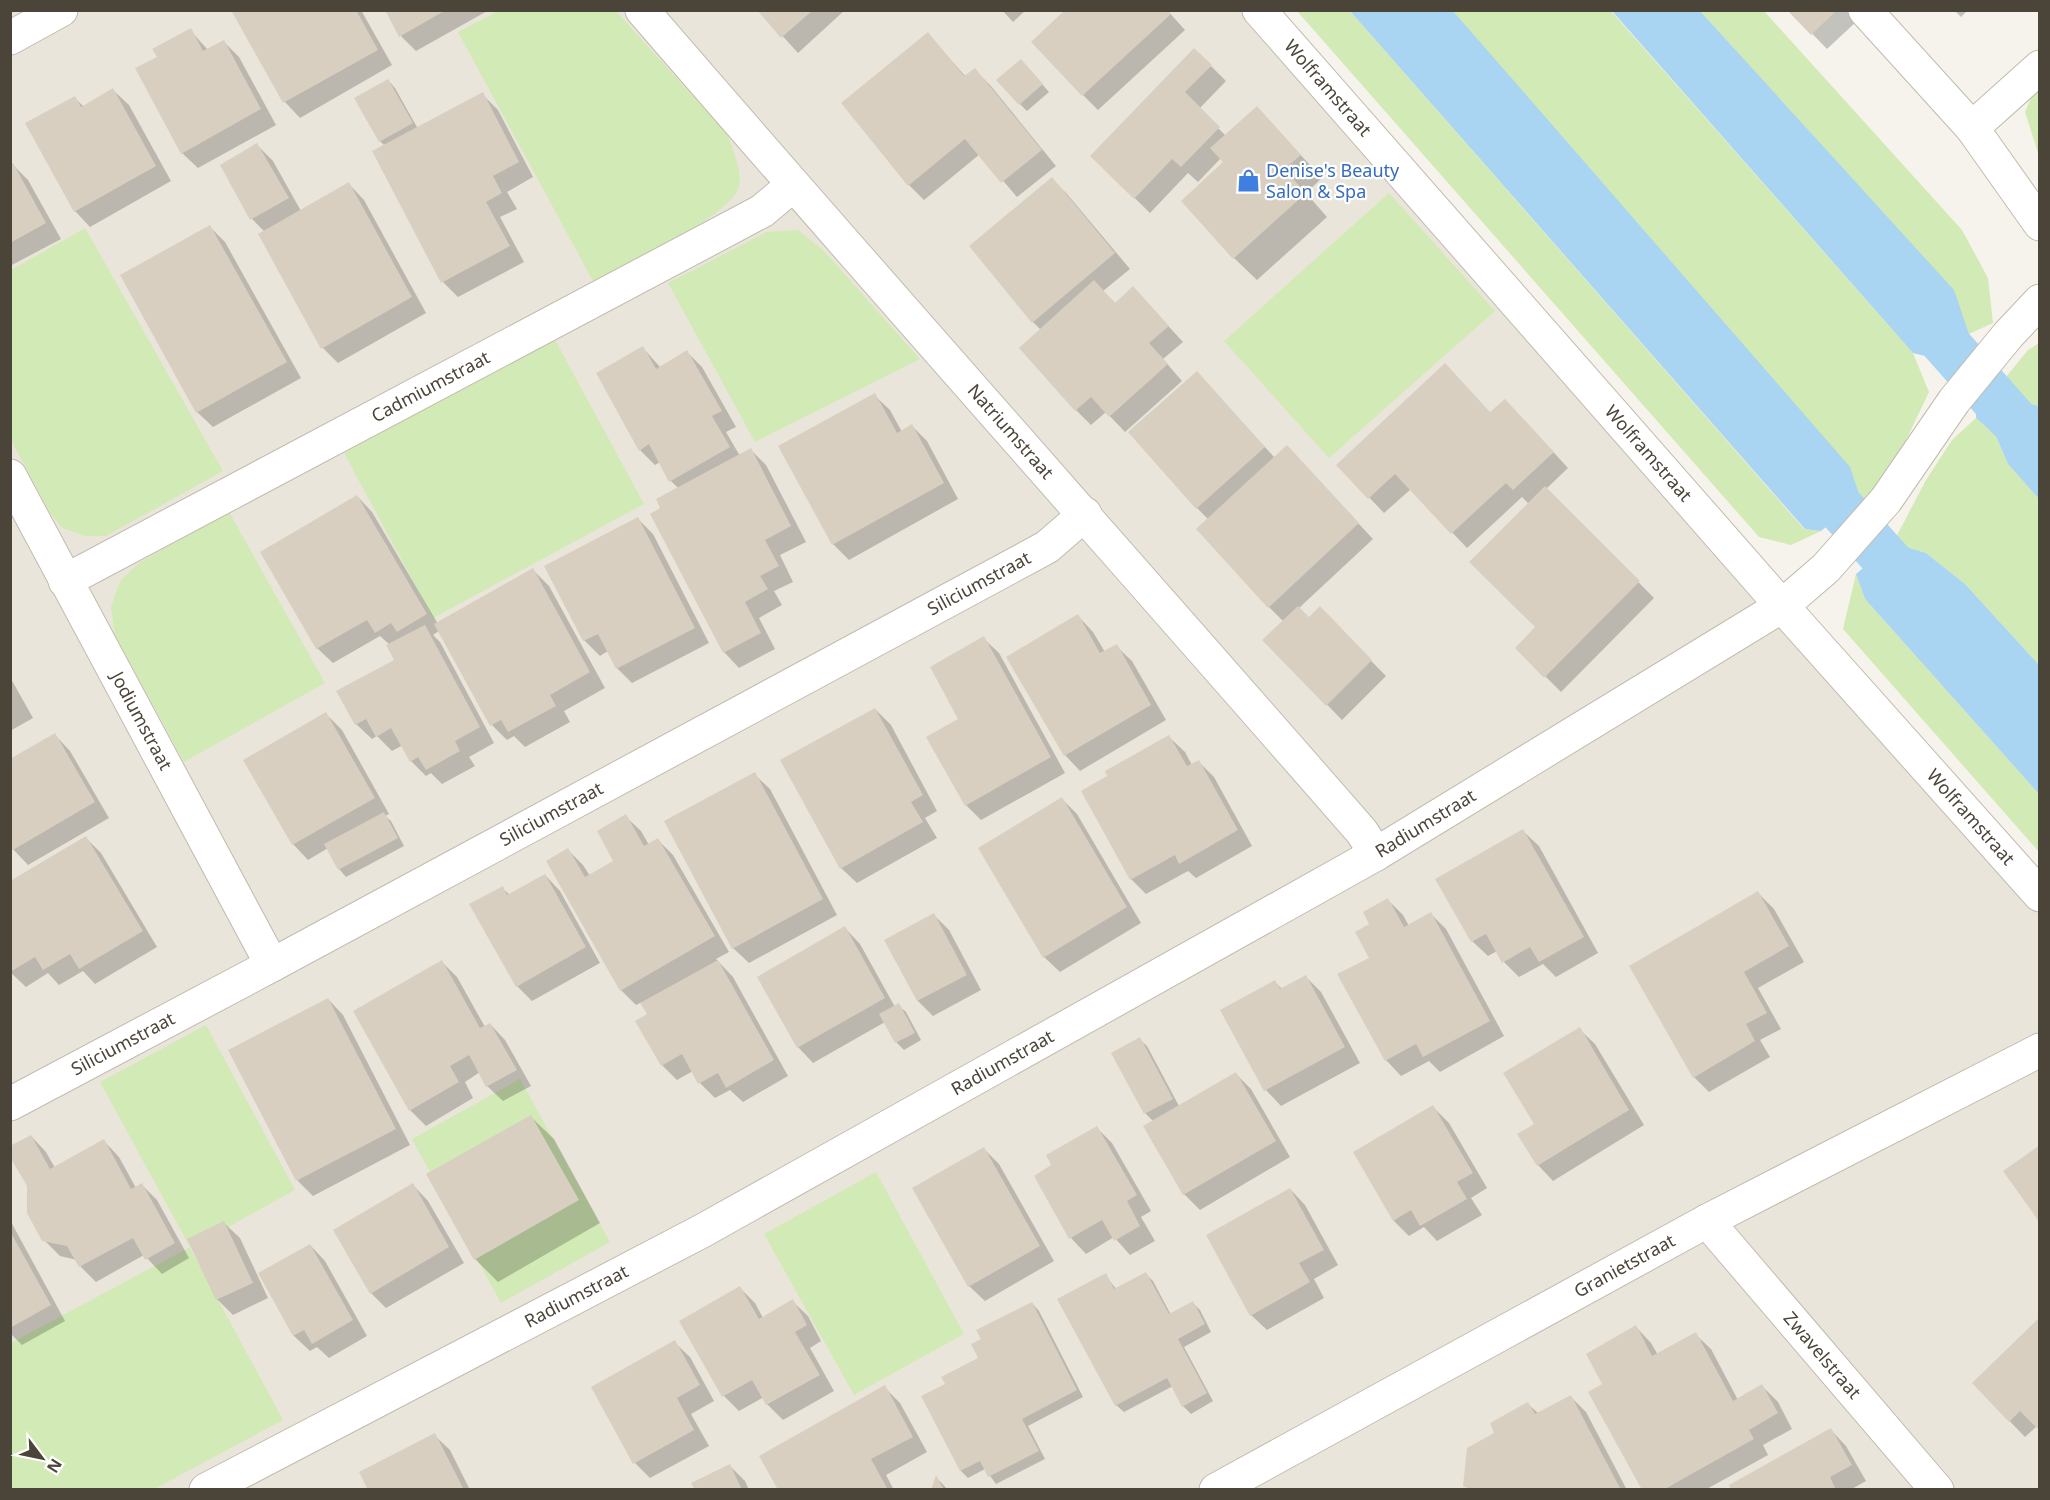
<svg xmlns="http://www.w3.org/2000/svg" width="2050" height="1500" font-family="'Noto Sans',sans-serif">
	<rect width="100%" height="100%" fill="#f6f3ec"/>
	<!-- residential -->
	<path fill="#eae5da" d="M10 11H1259L2039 895V1489H11Z"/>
	<!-- green -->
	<path fill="#d2eab5" d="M500 10 616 11 727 134C732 147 743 173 739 187 730 217 624 265 593 281L458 32Z
		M1297 11H1350L1804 529 1821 531 1791 545 1759 537Z
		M1453 11H1611L1913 353 1929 392 1898 457 1868 497 1848 509 1859 494Z
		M1700 11H1764L1962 230 1988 278 1993 323 1969 334 1953 290Z
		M2039 79V156L2025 112Z
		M1389 193 1495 311 1329 458 1224 341Z
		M85 228 223 471 106 536H86L62 528 50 513 11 440V270Z
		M798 230 823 250 920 359 755 442 668 283 767 232Z
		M554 338 644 504 433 618 344 453Z
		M2039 343V406L2027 403 2005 378 2028 350Z
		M1976 418 1996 436 2008 464 2039 499V665L1965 584 1926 553 1893 543 1926 480 1952 440Z
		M229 512 325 683 184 762 115 635 111 607 120 581 139 563Z
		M1856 574 1865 599 2039 794V852L1843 629Z
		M206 1025 295 1190 190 1248 283 1420 154 1489 11 1490V1343L190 1247 100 1082Z
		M520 1079 610 1242 501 1303 412 1139Z
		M876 1172 964 1334 854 1395 764 1234Z"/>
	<!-- water -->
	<path fill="#a9d4f2" d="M1350 11H1453L1850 467 1859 494 1848 509 1821 531 1805 529Z
		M1612 11H1700L1954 290 1969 334 1941 360 1913 353Z
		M2005 378 2027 403 2039 406V499L2008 464 1996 436 1976 418 1977 405Z
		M1893 543 1926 553 1965 584 2039 665V794L1865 599 1856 574Z"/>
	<!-- shadow -->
	<path fill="#0003" d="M233 10H361L392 65 300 118 285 102Z
		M386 10H489L416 51 401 36Z
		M759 10H845L798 53Z
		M1002 10H1026L1013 22Z
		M1167 10 1185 30 1098 110 1083 95Z
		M1789 10H1846L1856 22 1827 49Z
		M1954 10H1968L1961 17Z
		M190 30 208 50 224 42 239 57 276 125 198 168 182 153 159 57Z
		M928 34 966 77 975 70 990 85 1056 166 1017 197 980 154 924 200 909 185Z
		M1211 66 1226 81 1199 109 1226 136 1257 108 1322 178 1306 193 1327 217 1257 280 1234 258 1225 162 1221 158 1198 182 1188 173 1150 213 1092 156Z
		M1028 68 1049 92 1027 111 1020 104Z
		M388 80 395 88 418 129 482 94 498 110 533 177 507 192 517 209 500 217 524 262 458 297 443 282 385 146 380 141Z
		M113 90 129 105 171 181 90 227 75 211V98L84 107Z
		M257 145 273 161 301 211 349 184 364 200 426 313 338 363 323 348 265 232 252 219Z
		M13 165 28 180 61 239 10 266V166Z
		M1052 179 1067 194 1130 269 1103 291 1116 304H1148L1183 342 1163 359 1182 381 1125 432 1106 412 1091 425 1076 410 1041 330 1033 322Z
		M210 227 225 242 301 378 213 427 197 412Z
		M643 348 660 367 687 352 702 367 736 427 726 432 740 456 751 450 766 465 806 542 780 555 793 582 774 591 782 605 759 618 775 649 739 668 724 652 662 509 679 489 671 481 660 462 655 465 640 450Z
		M1197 373 1275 458 1287 447 1373 539 1299 608 1310 619 1320 609 1386 676 1342 720 1264 640 1284 622 1269 607 1209 520 1197 508Z
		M874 395 890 410 902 432 912 426 927 441 958 499 849 560 833 544Z
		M1491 414 1520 416 1568 468 1546 489 1654 598 1561 692 1517 648 1537 627 1529 504 1522 497 1467 548 1411 489 1384 513 1338 465Z
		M357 496 372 512 438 624 533 570 549 586 605 688 564 711 570 722 525 747 514 736 507 740 492 725 439 631 433 635 440 642 494 743 469 757 475 766 442 784 431 773 426 776 411 761 403 745 392 751 377 736 372 739 356 724 396 661 390 645 380 636 333 663 317 648Z
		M638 519 653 534 709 643 632 683 617 668 608 651 600 656 584 640Z
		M1078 616 1093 632 1105 652 1116 646 1132 661 1166 720 1080 771 1065 755Z
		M983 638 999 653 1065 773 981 820 966 805 960 719Z
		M10 677 33 718 10 731Z
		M875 709 891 725 937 811 925 818 937 838 857 883 841 868Z
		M326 714 342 730 389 814 385 816 391 821 404 846 346 877 339 869 328 848 308 860 293 844Z
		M55 735 70 751 109 818 28 865 10 846V761Z
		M1169 737 1185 752 1192 765 1199 762 1214 777 1252 846 1196 878 1188 871 1146 894 1131 879Z
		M754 774 770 789 837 915 749 963 733 948Z
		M1062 799 1077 814 1141 923 1060 972 1044 957Z
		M625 816 641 831 649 845 658 840 673 855 729 952 716 959 733 977 788 1076 743 1102 730 1090 715 1098 700 1083 693 1071 677 1080 662 1065 649 1015 642 1002 636 1005 621 990 568 850 583 865 590 876 615 861Z
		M1523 831 1539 846 1598 953 1556 977 1543 964 1519 977 1504 962 1497 951 1488 956 1472 941Z
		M86 838 101 853 157 947 95 984 83 971 59 985 48 973 26 987 10 972V883Z
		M545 875 560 891 600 963 532 1001 517 986 502 888 510 895Z
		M1758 893 1774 909 1804 962 1758 988 1781 1029 1760 1040 1770 1057 1709 1092 1694 1077Z
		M1388 900 1403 915 1409 926 1431 914 1446 929 1504 1036 1440 1072 1429 1061 1401 1076 1386 1060 1371 958V925Z
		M934 915 949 930 981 990 933 1016 918 1001 886 941Z
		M845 928 860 944 895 1007 898 1005 906 1012 921 1040 904 1050 896 1042 885 1022 813 1063 798 1047Z
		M442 962 457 977 485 1027 490 1024 505 1040 531 1086 503 1101 487 1086 480 1072 465 1082 473 1098 426 1126 410 1110 355 1011Z
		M1306 977 1321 992 1360 1063 1281 1106 1266 1090 1222 1011 1275 982 1283 990Z
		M328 999 343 1015 410 1145 313 1196 298 1181 230 1051Z
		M1579 1029 1595 1044 1644 1125 1553 1181 1538 1165 1536 1124Z
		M1139 1039 1147 1046 1179 1106 1236 1074 1251 1089 1290 1157 1200 1210 1184 1194 1153 1121 1145 1113Z
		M1433 1107 1449 1123 1487 1188 1471 1198 1482 1215 1437 1241 1424 1227 1409 1236 1394 1221Z
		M531 1117 554 1139 600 1223 498 1282 475 1259Z
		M1097 1128 1112 1143 1151 1211 1141 1217 1155 1241 1130 1255 1114 1237 1086 1254 1071 1238 1036 1177 1053 1166Z
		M31 1136 46 1152 55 1168 104 1141 119 1157 136 1188 142 1185 157 1200 189 1258 162 1274 144 1255 96 1282 81 1267 77 1260 60 1256 44 1240Z
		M984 1149 999 1164 1054 1261 985 1301 969 1286Z
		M413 1185 428 1201 464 1263 386 1308 371 1293Z
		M1290 1189 1305 1205 1338 1265 1314 1279 1324 1298 1267 1330 1251 1315Z
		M10 1220 65 1321 22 1345 10 1333Z
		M224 1223 240 1238 268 1298 233 1315 217 1299Z
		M310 1245 325 1261 367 1336 329 1358 317 1347 310 1351 294 1336 260 1274Z
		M1146 1274 1153 1281 1171 1315 1193 1303 1200 1310 1211 1332 1184 1347 1213 1401 1191 1414 1183 1406 1173 1386 1124 1412 1116 1405 1105 1275 1117 1290Z
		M740 1288 755 1303 763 1318 792 1301 808 1316 821 1341 810 1348 834 1391 783 1420 767 1404 764 1397 739 1411 724 1396Z
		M1032 1303 1039 1311 1083 1397 1028 1426 1045 1459 996 1484 985 1469 968 1478 961 1471 923 1396 947 1385 980 1358Z
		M2040 1320 2037 1426 2025 1437 1974 1384Z
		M1636 1327 1651 1343 1658 1355 1695 1334 1711 1349 1738 1400 1762 1386 1778 1402 1792 1429 1763 1445 1768 1455 1705 1490H1644L1604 1385Z
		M674 1342 690 1357 714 1401 691 1414 709 1446 650 1478 635 1463Z
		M884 1387 900 1403 927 1452 886 1475 894 1490H779Z
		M1571 1397 1586 1412 1627 1490H1469L1465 1485 1496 1434 1528 1404 1539 1414Z
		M1831 1430 1846 1446 1866 1481 1850 1490H1733Z
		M434 1435 450 1450 470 1490H370Z
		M730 1466 745 1481 749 1490H696Z
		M936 1477 948 1490H932Z"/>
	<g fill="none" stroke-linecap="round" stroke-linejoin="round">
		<!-- canal -->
		<path stroke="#a9d4f2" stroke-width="48" d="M1908 301 2040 450
			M1799 462 1925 602"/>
	</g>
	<!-- building -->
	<path fill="#d8cfc1" d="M231 10H356L378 50 283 103Z
		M385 10H446L399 37Z
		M757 10H813L781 38Z
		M1065 10H1168L1171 14 1082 96 1031 42Z
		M1787 10H1837L1811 35Z
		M191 28 203 51 224 40 261 109 181 154 135 68 157 57 152 49Z
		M928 32 964 76 975 68 1042 150 1001 183 965 139 908 186 841 103Z
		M1194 48 1212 65 1185 92 1220 127 1181 167 1172 159 1134 199 1090 156Z
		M1021 59 1043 84 1019 105 996 80Z
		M388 79 413 123 379 142 354 98Z
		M113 88 156 166 74 212 25 123 75 96 81 107Z
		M483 92 519 162 493 176 502 193 486 202 510 246 441 283 372 151Z
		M1257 106 1301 155 1284 169 1306 193 1233 259 1181 201 1223 162 1210 148Z
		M257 143 289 198 250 220 220 165Z
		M13 163 46 223 10 243V164Z
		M1052 177 1115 253 1032 323 969 246Z
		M349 182 412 297 321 349 258 234Z
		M210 225 287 362 196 413 120 275Z
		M1094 280 1115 303 1133 286 1169 326 1149 343 1168 364 1109 417 1091 397 1075 411 1019 348Z
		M643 346 656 369 687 350 722 411 712 416 730 447 669 482 649 444 639 451 596 373Z
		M1445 363 1490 412 1505 399 1554 452 1513 490 1506 483 1451 534 1395 474 1368 499 1336 465Z
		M1197 371 1265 447 1196 509 1128 432Z
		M875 393 897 433 912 424 944 483 832 545 778 446Z
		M1287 445 1359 523 1268 608 1196 529Z
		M751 448 791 526 765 540 779 566 760 576 768 589 745 602 761 633 723 653 650 514 660 508 656 499Z
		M1545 486 1640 581 1544 678 1515 648 1535 627 1469 562Z
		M357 495 427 614 397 632 391 623 375 633 367 620 316 649 260 552Z
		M638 517 695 628 616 669 598 634 583 641 544 566Z
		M533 568 590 672 550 695 556 706 508 732 501 720 490 726 434 624Z
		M1298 606 1309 617 1320 606 1372 660 1326 706 1262 640Z
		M1078 614 1100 653 1117 644 1151 705 1064 756 1006 657Z
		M425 625 480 727 455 741 460 751 426 770 418 757 410 762 391 728 376 737 366 719 355 725 336 691 394 660 386 645Z
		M984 636 1051 757 965 806 926 737 958 719 930 667Z
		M875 708 923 795 911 802 923 822 840 869 780 760Z
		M326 712 375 798 292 845 243 760Z
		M55 733 95 802 11 851 10 759Z
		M1169 735 1187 766 1199 760 1238 830 1179 864 1175 855 1130 880 1081 791 1107 776 1105 771Z
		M755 772 823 899 732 949 664 821Z
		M1062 797 1127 907 1043 958 978 848Z
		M384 812 398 838 338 870 324 844Z
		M626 814 644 846 658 838 715 936 620 991 546 861 568 848 585 877 613 861 597 831Z
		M1523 829 1584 937 1539 962 1530 947 1502 963 1486 934 1471 942 1435 879Z
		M86 836 143 931 79 969 70 954 43 970 35 957 10 972V881Z
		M545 874 586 947 516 987 469 904 503 886 507 895Z
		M1758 891 1789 946 1744 972 1767 1013 1746 1024 1755 1041 1693 1078 1629 966Z
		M1388 898 1404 927 1431 912 1490 1021 1423 1057 1416 1044 1385 1061 1337 974 1369 958 1355 932 1369 924 1363 912Z
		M934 913 967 975 917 1001 884 940Z
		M845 926 885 998 797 1048 757 977Z
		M442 960 480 1028 490 1023 517 1070 486 1087 469 1055 450 1066 459 1082 409 1111 353 1011Z
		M718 960 774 1060 726 1088 718 1073 698 1084 682 1054 661 1066 635 1021 647 1014 640 1003Z
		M1306 975 1345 1047 1264 1091 1220 1010 1275 980 1280 989Z
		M328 998 396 1129 296 1181 228 1050Z
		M899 1003 915 1033 895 1043 879 1014Z
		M1580 1027 1629 1110 1537 1166 1517 1134 1534 1124 1503 1073Z
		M1140 1037 1173 1099 1144 1114 1111 1053Z
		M1236 1072 1276 1141 1183 1195 1143 1126Z
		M1433 1105 1473 1173 1457 1182 1467 1199 1420 1226 1411 1210 1393 1221 1353 1152Z
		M531 1115 579 1200 474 1260 426 1174Z
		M1097 1126 1137 1195 1127 1201 1140 1226 1114 1241 1102 1220 1069 1239 1034 1176 1051 1165 1046 1155Z
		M31 1135 50 1169 104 1139 131 1189 142 1183 175 1243 145 1260 133 1238 79 1267 67 1246 42 1241 27 1213V1186L10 1157V1146Z
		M2040 1145V1223L2003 1171Z
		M984 1147 1040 1246 968 1287 912 1188Z
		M413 1183 449 1247 370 1294 333 1230Z
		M1290 1188 1324 1250 1299 1263 1310 1282 1250 1316 1206 1235Z
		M224 1221 253 1283 216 1300 187 1239Z
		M10 1231 51 1305 10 1328Z
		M310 1244 353 1320 312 1344 304 1330 293 1336 258 1273Z
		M1146 1272 1169 1314 1193 1301 1205 1324 1178 1339 1207 1393 1182 1407 1167 1378 1115 1406 1057 1299 1106 1273 1114 1289Z
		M740 1286 759 1319 793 1299 807 1325 795 1332 820 1375 766 1405 752 1380 722 1397 679 1321Z
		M1032 1302 1077 1390 1022 1419 1039 1451 988 1477 980 1461 960 1471 921 1396 945 1384 941 1377 978 1358 971 1344 981 1339 976 1330Z
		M2040 1317V1431L2020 1411 2009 1422 1972 1383Z
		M1636 1325 1652 1356 1696 1332 1733 1401 1762 1384 1778 1413 1749 1430 1754 1439 1663 1490H1642L1588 1392 1602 1384 1586 1354Z
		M675 1340 700 1385 677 1398 694 1430 633 1464 591 1387Z
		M885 1385 913 1437 871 1459 888 1490H778L759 1456Z
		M1571 1395 1621 1490H1471L1463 1486 1467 1448 1494 1433 1490 1423 1528 1402 1535 1414Z
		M1831 1428 1852 1465 1830 1477 1836 1490H1731L1729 1485Z
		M435 1433 464 1490H368L359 1472Z
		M730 1464 742 1490H695L691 1483Z
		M936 1475 944 1490H931Z"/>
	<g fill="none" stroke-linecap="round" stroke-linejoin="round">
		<defs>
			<g id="street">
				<path id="s1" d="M642 10C880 286 1123 558 1362 832L1376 854"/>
				<path id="s2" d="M1259 10 1782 606 2040 895"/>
				<path d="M1865 10 1972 128"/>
				<path d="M10 38 61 10"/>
				<path d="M2040 67 1972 128 2040 224"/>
				<path id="s3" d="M10 476 272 965"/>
				<path id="s4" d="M65 581 762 211 793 185"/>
				<path id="s5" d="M10 1104 272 965 1047 547 1085 514"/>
				<path id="s6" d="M1707 1221 1937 1490"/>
				<path id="s7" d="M206 1490 702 1231 1376 854 1782 606 1826 568 1886 500 1954 401 2008 335 2040 301"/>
				<path id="s8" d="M1216 1490 1707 1221 2040 1050"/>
			</g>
		</defs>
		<!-- street casing -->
		<use href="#street" stroke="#c2bbae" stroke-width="35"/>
		<!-- street -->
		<use href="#street" stroke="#fff" stroke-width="33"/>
	</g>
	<!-- icons -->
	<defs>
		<symbol id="shop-bare" viewBox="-9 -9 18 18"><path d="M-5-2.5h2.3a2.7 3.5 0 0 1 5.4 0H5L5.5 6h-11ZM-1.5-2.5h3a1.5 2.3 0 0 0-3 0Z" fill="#3f7fe0" stroke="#fff" stroke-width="2.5" paint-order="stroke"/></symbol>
	</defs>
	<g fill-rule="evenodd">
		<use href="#shop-bare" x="1232" y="164" width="33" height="33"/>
	</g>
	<g text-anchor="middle" stroke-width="4.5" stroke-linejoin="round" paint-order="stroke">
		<!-- street labels -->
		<g font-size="18" fill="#4b4439" stroke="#fff">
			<text dy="6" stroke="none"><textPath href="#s2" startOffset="104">Wolframstraat</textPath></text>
			<text dy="6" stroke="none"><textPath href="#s4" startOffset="414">Cadmiumstraat</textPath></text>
			<text dy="6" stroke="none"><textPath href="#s1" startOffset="560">Natriumstraat</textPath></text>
			<text dy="6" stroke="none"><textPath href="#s2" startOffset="590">Wolframstraat</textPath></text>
			<text dy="6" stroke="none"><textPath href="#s5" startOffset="1100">Siliciumstraat</textPath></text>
			<text dy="6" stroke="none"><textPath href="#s3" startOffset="278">Jodiumstraat</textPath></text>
			<text dy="6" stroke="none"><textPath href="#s5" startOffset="614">Siliciumstraat</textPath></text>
			<text dy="6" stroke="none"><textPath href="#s2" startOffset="1076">Wolframstraat</textPath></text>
			<text dy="6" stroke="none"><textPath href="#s7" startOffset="1390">Radiumstraat</textPath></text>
			<text dy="6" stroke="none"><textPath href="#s5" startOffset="128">Siliciumstraat</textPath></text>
			<text dy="6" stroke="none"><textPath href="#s7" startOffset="904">Radiumstraat</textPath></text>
			<text dy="6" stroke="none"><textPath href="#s8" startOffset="466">Granietstraat</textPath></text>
			<text dy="6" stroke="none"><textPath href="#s7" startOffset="418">Radiumstraat</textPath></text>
			<text dy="6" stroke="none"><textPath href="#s6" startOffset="177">Zwavelstraat</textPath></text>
		</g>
		<!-- shop labels -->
		<g font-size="18" fill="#366cbe" stroke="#fff" text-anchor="start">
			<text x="1266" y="177">Denise's Beauty<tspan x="1266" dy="21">Salon &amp; Spa</tspan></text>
		</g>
	</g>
	<!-- border -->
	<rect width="2050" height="1500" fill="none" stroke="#4b4439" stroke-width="24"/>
	<!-- north arrow -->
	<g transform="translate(42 1458) rotate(122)" stroke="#ffffff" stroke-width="4.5" paint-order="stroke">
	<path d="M0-4.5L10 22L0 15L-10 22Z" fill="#4b4439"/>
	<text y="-9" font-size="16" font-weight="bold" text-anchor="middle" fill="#4b4439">N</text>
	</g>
</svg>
